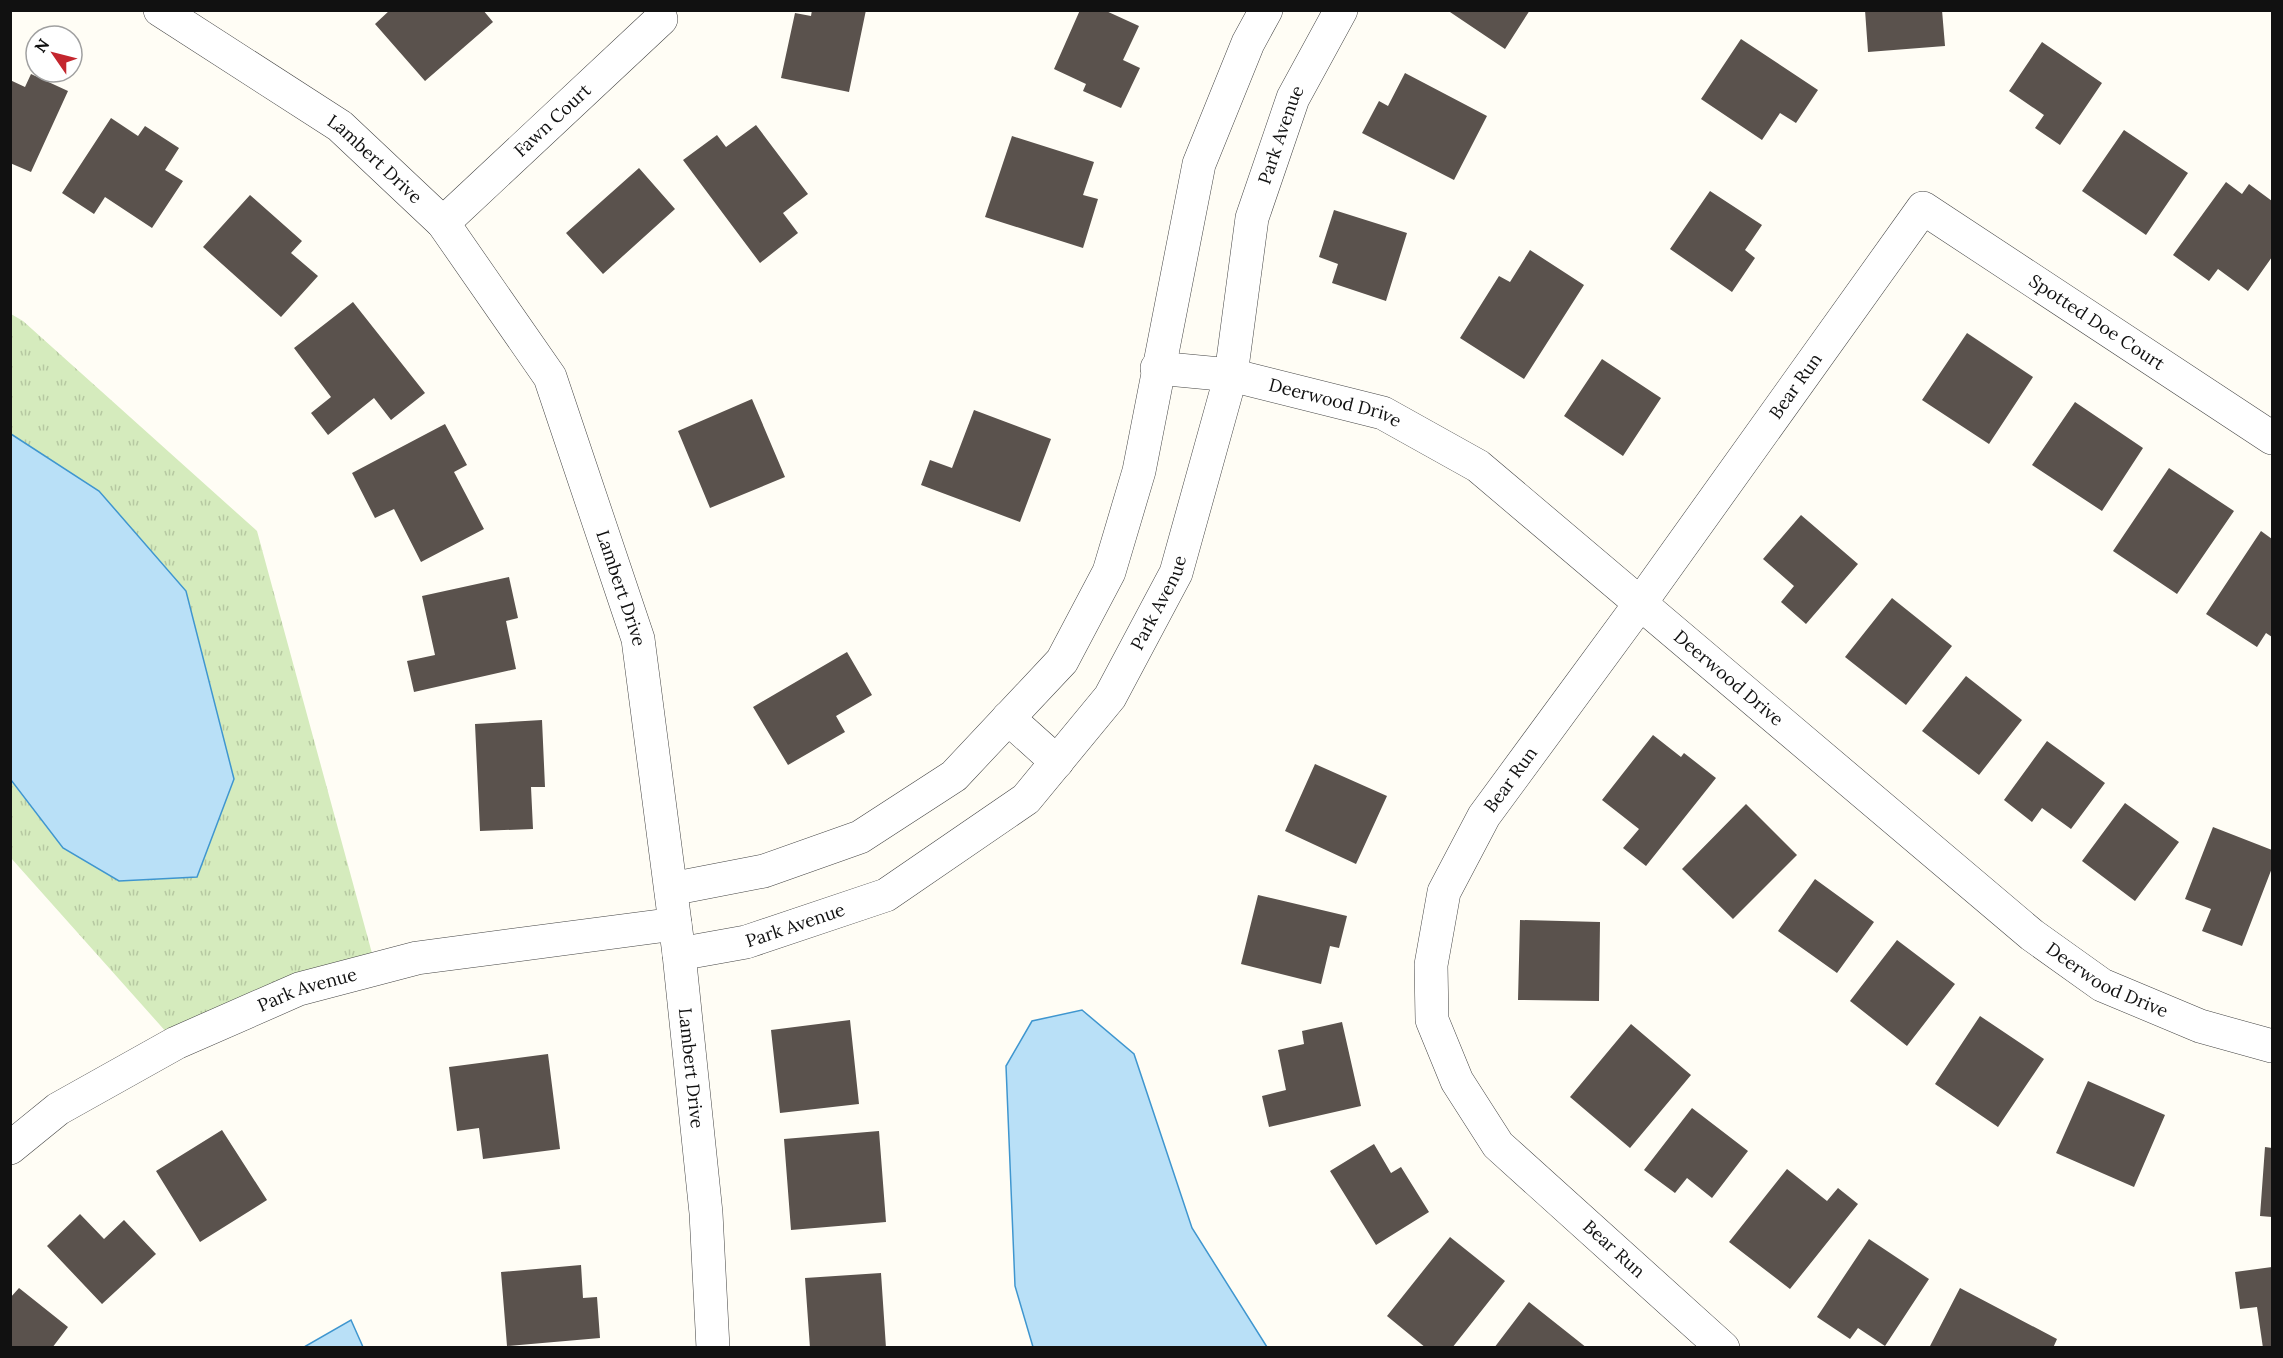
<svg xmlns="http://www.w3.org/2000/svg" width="2283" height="1358" font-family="Lora,serif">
	<defs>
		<pattern id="grass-tufts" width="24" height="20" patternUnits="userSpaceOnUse" patternTransform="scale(1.5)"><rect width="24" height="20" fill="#d5ebbd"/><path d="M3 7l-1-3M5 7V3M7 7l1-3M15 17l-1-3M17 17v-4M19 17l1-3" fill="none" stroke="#b6c8a1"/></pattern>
	</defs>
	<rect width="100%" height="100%" fill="#fffdf5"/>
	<!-- grass -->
	<path fill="url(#grass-tufts)" d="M11 314 23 321 257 531 376 968 176 1043 11 858 10 780 63 848 119 881 197 877 99 491 11 434Z"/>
	<!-- water -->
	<path fill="#b9e0f7" stroke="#3f96cf" stroke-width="1.5" d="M11 434 99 491 186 591 234 779 197 877 119 881 63 848 11 780Z
		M1082 1010 1134 1054 1192 1228 1267 1347H1033L1015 1286 1006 1066 1032 1021Z
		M351 1320 363 1347H304Z"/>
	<!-- building -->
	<path fill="#5a524d" d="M390 10H483L493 22 425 81 375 24Z
		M812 10H866L849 92 781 78 795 13 811 16Z
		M1080 10H1104L1139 26 1123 60 1140 68 1121 108 1083 91 1086 84 1054 69Z
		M1447 10H1530L1505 49Z
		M1865 10H1942L1945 46 1868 52Z
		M1741 39 1818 90 1796 123 1780 113 1762 140 1701 99Z
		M2042 42 2102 83 2060 145 2035 128 2044 115 2009 91Z
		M1405 73 1487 116 1454 180 1362 133 1379 101 1388 106Z
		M31 74 68 91 31 172 10 163V80L25 87Z
		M111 118 138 136 145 126 179 148 165 170 183 181 152 228 105 197 94 214 62 193Z
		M756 125 808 194 783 213 798 233 760 263 683 160 717 135 726 147Z
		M2124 130 2188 173 2146 235 2082 191Z
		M1012 136 1094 162 1083 195 1098 199 1083 248 985 217Z
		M639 168 675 209 603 274 566 233Z
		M2226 182 2242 194 2249 184 2272 201V257L2248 291 2218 269 2209 281 2173 255Z
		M1710 191 1762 225 1745 250 1755 258 1732 292 1670 249Z
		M250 195 302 241 291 253 318 276 281 317 203 247Z
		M1334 210 1407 233 1386 301 1332 283 1338 264 1319 257Z
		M1530 250 1584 285 1524 379 1460 338 1499 276 1510 282Z
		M353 302 425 393 391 420 374 398 328 435 311 413 331 397 294 348Z
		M1967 333 2033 377 1989 444 1922 400Z
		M1602 359 1661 398 1623 456 1564 416Z
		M752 399 785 477 710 508 678 431Z
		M2075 402 2143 448 2102 511 2032 465Z
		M974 410 1051 439 1020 522 921 485 930 460 952 468Z
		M445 424 467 465 454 472 484 529 421 562 394 509 375 518 352 473Z
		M2169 468 2234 511 2177 594 2113 551Z
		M1801 515 1858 564 1806 624 1781 602 1794 586 1763 559Z
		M2261 531 2272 539V637L2266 633 2257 647 2206 614Z
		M509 577 518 618 506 621 516 669 414 692 407 661 435 655 422 596Z
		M1892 598 1952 646 1906 705 1845 657Z
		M847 652 872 695 836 716 845 732 788 765 753 707Z
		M1966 676 2022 720 1979 775 1922 731Z
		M542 720 545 787H531L533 829 480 831 475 724Z
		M1653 735 1681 757 1684 753 1716 778 1646 866 1623 848 1639 829 1602 800Z
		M2047 741 2105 783 2071 829 2042 808 2032 822 2004 800Z
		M1315 764 1387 796 1356 864 1285 831Z
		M2125 803 2179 842 2135 901 2082 861Z
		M1746 804 1797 855 1733 919 1682 869Z
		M2213 827 2272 850V868L2242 946 2202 931 2211 909 2185 899Z
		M1815 879 1874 922 1837 973 1778 931Z
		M1258 895 1347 916 1339 948 1330 946 1321 984 1241 964Z
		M1520 920 1600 922 1599 1001 1518 1000Z
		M1897 940 1955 984 1907 1046 1850 1001Z
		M1980 1016 2044 1059 1998 1127 1935 1084Z
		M850 1020 859 1104 780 1113 771 1030Z
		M1342 1022 1361 1106 1269 1127 1262 1096 1286 1090 1278 1050 1304 1044 1302 1031Z
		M1631 1024 1691 1075 1630 1148 1570 1097Z
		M548 1054 560 1149 483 1159 479 1128 457 1131 449 1067Z
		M2088 1081 2165 1115 2134 1187 2056 1153Z
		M1692 1108 1748 1151 1712 1198 1687 1178 1675 1193 1644 1170Z
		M222 1130 267 1200 200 1242 156 1171Z
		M879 1131 886 1222 791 1230 784 1139Z
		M1374 1144 1391 1173 1401 1167 1429 1212 1376 1245 1330 1171Z
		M2265 1147 2272 1148V1217L2260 1216Z
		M1787 1169 1827 1201 1838 1188 1858 1204 1790 1289 1729 1242Z
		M80 1214 104 1239 124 1220 156 1254 102 1304 47 1246Z
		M1450 1237 1505 1281 1452 1348H1426L1387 1316Z
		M1869 1239 1929 1279 1885 1346 1858 1328 1850 1339 1817 1317Z
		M581 1265 583 1298 597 1297 600 1338 507 1346 501 1272Z
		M2272 1267V1346L2263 1348 2257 1307 2240 1309 2235 1272Z
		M881 1273 886 1348H810L805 1278Z
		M19 1288 68 1327 52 1348H10V1298Z
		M1960 1288 2057 1339 2053 1348H1929Z
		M1529 1302 1587 1348H1494Z"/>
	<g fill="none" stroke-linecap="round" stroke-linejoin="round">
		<defs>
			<g id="minor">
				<path id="s1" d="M160 10 340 126 443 223 550 377 638 639 679 954 706 1213 713 1348"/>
				<path id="s2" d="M443 223 661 19"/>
				<path id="s3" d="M1157 368 1231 375 1383 413 1478 466 2032 935 2102 985 2200 1026 2272 1046"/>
				<path d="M1008 718 1057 762"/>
				<path d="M671 889 764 871 860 837 954 776 1062 661 1109 572 1139 471 1199 164 1248 43 1266 10"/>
				<path id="s4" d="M679 954 746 942 886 895 1026 799 1110 697 1176 573 1231 375 1252 218 1293 98 1341 10"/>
				<path id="s5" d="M10 1148 58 1109 176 1043 299 989 417 958 675 924"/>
				<path id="s6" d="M1723 1348 1498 1145 1457 1081 1432 1020 1431 965 1444 892 1484 816 1639 605 1923 208 2272 438"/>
			</g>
		</defs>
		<!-- minor casing -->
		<use href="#minor" stroke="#444" stroke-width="34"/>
		<!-- minor -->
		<use href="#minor" stroke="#fff" stroke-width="33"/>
	</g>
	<g text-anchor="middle" stroke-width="6" stroke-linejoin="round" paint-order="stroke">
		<!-- street labels -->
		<g font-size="18" fill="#111" stroke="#fff">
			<text dy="6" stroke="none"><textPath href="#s2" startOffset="150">Fawn Court</textPath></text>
			<text dy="6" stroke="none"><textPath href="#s4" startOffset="1110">Park Avenue</textPath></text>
			<text dy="6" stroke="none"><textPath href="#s1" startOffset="262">Lambert Drive</textPath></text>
			<text dy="6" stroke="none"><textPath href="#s6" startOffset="1618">Spotted Doe Court</textPath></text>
			<text dy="6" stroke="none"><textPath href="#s6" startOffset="1191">Bear Run</textPath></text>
			<text dy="6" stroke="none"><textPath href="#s3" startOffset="182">Deerwood Drive</textPath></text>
			<text dy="6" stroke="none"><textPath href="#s1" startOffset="766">Lambert Drive</textPath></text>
			<text dy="6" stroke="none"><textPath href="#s4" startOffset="624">Park Avenue</textPath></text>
			<text dy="6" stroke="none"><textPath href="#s3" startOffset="668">Deerwood Drive</textPath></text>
			<text dy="6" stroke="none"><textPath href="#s6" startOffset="705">Bear Run</textPath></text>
			<text dy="6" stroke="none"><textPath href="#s4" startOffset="120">Park Avenue</textPath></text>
			<text dy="6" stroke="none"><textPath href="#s3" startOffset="1154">Deerwood Drive</textPath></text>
			<text dy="6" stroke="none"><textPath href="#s5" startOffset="339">Park Avenue</textPath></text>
			<text dy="6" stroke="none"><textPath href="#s1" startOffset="1252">Lambert Drive</textPath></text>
			<text transform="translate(1614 1249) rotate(42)" y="6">Bear Run</text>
		</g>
	</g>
	<!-- border -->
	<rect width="2283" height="1358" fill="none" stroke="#111111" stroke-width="24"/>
	<!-- north arrow -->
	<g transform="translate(54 54) rotate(305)"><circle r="28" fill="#ffffff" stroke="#a0a0a0" stroke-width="1.5"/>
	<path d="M0-4.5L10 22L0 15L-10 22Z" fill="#c4262e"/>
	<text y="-9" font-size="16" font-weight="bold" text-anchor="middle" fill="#111111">N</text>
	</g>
</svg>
